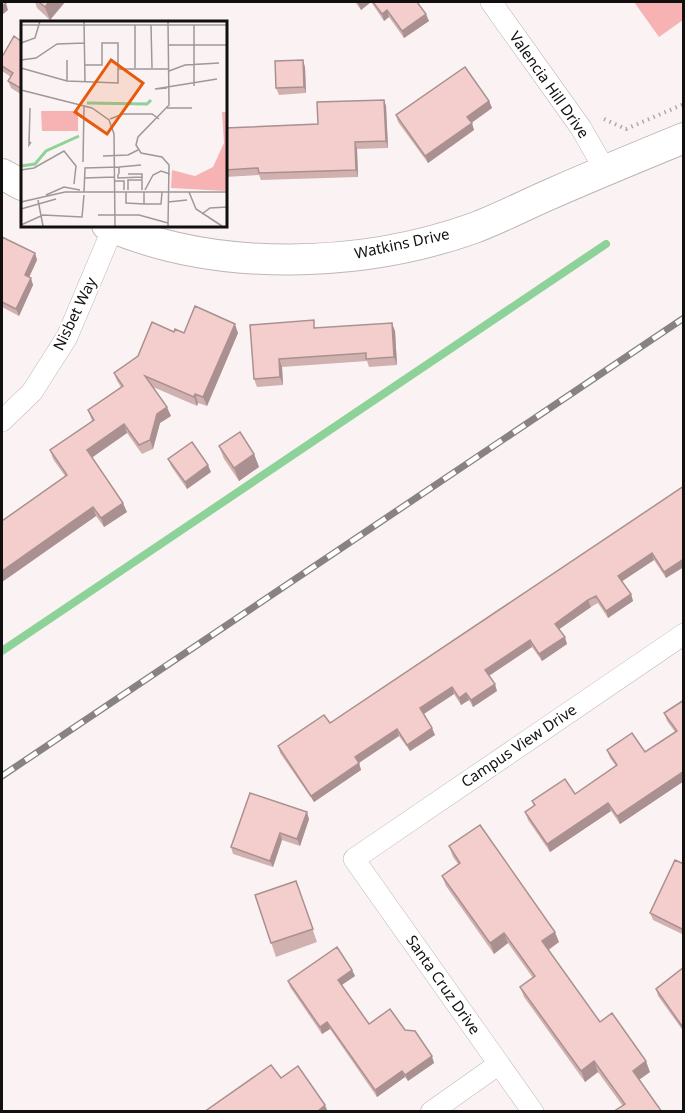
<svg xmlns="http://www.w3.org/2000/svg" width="685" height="1113" font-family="'Noto Sans',sans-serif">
	<rect width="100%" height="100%" fill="#fbf3f3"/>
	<!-- green -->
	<path fill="#f7b3b3" d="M634 2H683V20L659 37Z"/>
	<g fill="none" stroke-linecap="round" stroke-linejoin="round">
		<!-- stream -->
		<path stroke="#8dd299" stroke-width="8" d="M2 651 606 244"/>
		<defs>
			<path id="minor" d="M491 2 581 128 605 170
				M2 421 32 392 67 337 113 228
				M431 1112 499 1064
				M533 1112 354 859 684 634"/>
			<path id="secondary" d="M2 174 22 185
				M107 225C216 273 362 268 474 228 501 218 527 204 553 193 596 174 640 156 684 138"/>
		</defs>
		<!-- minor casing -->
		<use href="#minor" stroke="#bfb8b7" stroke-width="22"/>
		<!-- secondary casing -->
		<use href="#secondary" stroke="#bfb8b7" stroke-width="32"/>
		<!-- path -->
		<path stroke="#aea8a8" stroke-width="4" stroke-dasharray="1.5 4.5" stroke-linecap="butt" d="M604 119 626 129 684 104"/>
		<!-- minor -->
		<use href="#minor" stroke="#fff" stroke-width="21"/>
		<!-- secondary -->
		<use href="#secondary" stroke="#fff" stroke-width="30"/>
		<defs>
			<path id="rail" d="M2 776 684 318"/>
		</defs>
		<!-- rail casing -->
		<use href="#rail" stroke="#888282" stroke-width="7"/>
		<!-- rail -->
		<use href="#rail" stroke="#fff" stroke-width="4.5" stroke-dasharray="14" stroke-linecap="butt"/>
	</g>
	<!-- wall -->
	<path fill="#d1b1b0" d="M35 2H65L50 20 37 8Z
		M355 2H417L429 21 404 38 389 17 384 21 371 2 361 10Z
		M22 42V95L11 88 8 81 11 77 2 71V57Z
		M305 67 306 93 279 95 276 88Z
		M384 100 386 106 388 148 357 149 358 177 261 180 259 175 225 177V128L318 124Z
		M489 101 492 108 471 123 474 130 428 163 398 122 396 115Z
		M2 237 35 253 37 260 29 277 33 285 19 316 2 307Z
		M316 328 395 331 397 365 369 367 367 361 282 367 283 385 257 387 254 379Z
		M174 332 238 333 207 406 198 403 197 406 153 387 171 416 160 423 153 449 142 454 127 433 92 457 127 512 104 527 96 516 2 582V521L65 476 53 459 50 450 92 421 88 410 121 387 117 381 114 373Z
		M219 446 254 454 259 467 239 481 224 459Z
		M168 459 211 472 187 489 171 466Z
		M684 486 666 578 654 560 622 581 631 594 633 601 608 618 598 603 591 607 559 629 567 644 542 661 532 647 489 676 497 691 473 707 469 700 461 705 454 694 424 714 435 735 410 751 399 736 359 763 361 770 314 802 280 753 278 746 330 723Z
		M684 700V781L620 824 611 811 550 852 528 820 525 812 534 806 532 801 575 794 616 766 610 758 607 750 645 752 675 732 667 721 664 713Z
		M309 819 300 846 282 840 273 867 233 854 231 847Z
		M449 846 559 942 549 950 600 1022 650 1072 639 1080 662 1112 622 1105 598 1072 585 1082 524 997 520 987 533 978 508 943 494 954 446 886 442 876 458 864 453 857Z
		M684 864V935L653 920 650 913Z
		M296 881 317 942 276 957 255 895Z
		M684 967V1032L658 996 656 989Z
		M352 970 355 976 342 985 369 1024 405 1030 434 1063 408 1081 405 1077 377 1097 330 1029 322 1034 290 987 288 981Z"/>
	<!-- shaded-wall -->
	<path fill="#aa9090" d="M49 2H65L50 20 45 7Z
		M361 2H371L361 10 358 3Z
		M6 3 8 10 2 15V6Z
		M387 10 389 17 384 21 382 14Z
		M426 14 429 21 404 38 402 31Z
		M303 60 305 67 306 93 304 87Z
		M384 100 386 106 388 148 386 141Z
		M489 101 492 108 470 124 467 117Z
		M472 123 474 130 428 163 425 156Z
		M355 142 357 149 358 177 356 170Z
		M35 253 37 260 27 282 25 275Z
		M31 278 33 285 19 316 16 309Z
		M392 323 395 331 397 365 394 357Z
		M235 324 238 333 207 406 203 397Z
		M279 359 282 367 283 385 280 377Z
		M195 394 198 403 197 406 194 397Z
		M167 407 171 416 160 423 153 449 150 440 157 414Z
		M124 424 127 433 90 459 87 450Z
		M254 454 259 467 239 481 234 468Z
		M208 465 211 472 187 489 185 482Z
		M123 503 127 512 104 527 101 518Z
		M93 507 96 516 2 582V571Z
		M652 553 654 560 621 582 618 576Z
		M684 559V567L666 578 664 572Z
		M631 594 633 601 608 618 606 611Z
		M588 600 591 607 558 630 555 624Z
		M565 637 567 644 542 661 539 654Z
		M530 640 532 647 487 677 485 670Z
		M495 684 497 691 473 707 471 700Z
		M452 687 454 694 422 715 420 708Z
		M466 693 469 700 461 705 459 698Z
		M432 728 435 735 410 751 407 745Z
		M397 729 399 736 357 764 355 757Z
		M359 763 361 770 314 802 311 796Z
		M684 771V781L620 824 617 816Z
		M608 803 611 811 550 852 547 844Z
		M307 812 309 819 300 846 297 839Z
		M280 833 282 840 273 867 270 861Z
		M555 932 559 942 546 951 542 941Z
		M504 933 508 943 494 954 490 943Z
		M352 970 355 976 340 986 338 980Z
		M327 1022 330 1029 322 1034 320 1027Z
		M432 1056 434 1063 408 1081 405 1075Z
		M594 1061 598 1072 585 1082 581 1071Z
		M646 1061 650 1072 637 1081 633 1071Z
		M402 1071 405 1077 377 1097 375 1090Z
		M325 1105 328 1112H317Z"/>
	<!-- building -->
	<path fill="#f3cecd" stroke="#aa9090" stroke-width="1.5" d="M2 2H5L6 3 2 6Z
		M39 2H49L45 7Z
		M373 2H417L426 14 402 31 387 10 382 14Z
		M14 36 22 42V89L8 81 13 73 2 66V57Z
		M303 60 304 87 276 88 275 61Z
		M465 67 489 101 467 117 472 123 425 156 396 115Z
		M384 100 386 141 355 142 356 170 259 173 258 168 225 170V128L318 124 317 102Z
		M2 237 35 253 25 275 31 278 16 309 2 302Z
		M195 306 235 324 203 397 195 394 194 397 145 376 167 407 157 414 150 440 139 445 124 424 87 450 123 503 101 518 93 507 2 571V521L67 475 50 450 94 420 88 410 123 386 114 373 138 356 152 322 174 332 175 329 184 333Z
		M314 320V328L392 323 394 357 366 359V353L279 359 280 377 254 379 250 325Z
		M240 432 254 454 234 468 219 446Z
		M192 442 208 465 185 482 168 459Z
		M684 486V559L664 572 652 553 618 576 631 594 606 611 596 596 588 600 555 624 565 637 539 654 530 640 485 670 495 684 471 700 466 693 459 698 452 687 420 708 432 728 407 745 397 729 355 757 359 763 311 796 278 746 324 715 330 723Z
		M684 700V771L617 816 608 803 547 844 525 812 535 805 532 801 565 779 575 794 617 765 607 750 632 733 645 752 677 731 664 713Z
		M250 793 307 812 297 839 280 833 270 861 231 847Z
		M480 825 555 932 542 941 600 1022 612 1013 646 1061 633 1071 662 1112H613L625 1104 594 1061 581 1071 520 987 535 976 504 933 490 943 442 876 460 863 449 846Z
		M675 860 684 864V930L650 913Z
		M296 881 313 929 271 943 255 895Z
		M337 947 352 970 338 980 369 1024 390 1009 405 1030 415 1031 432 1056 405 1075 402 1071 375 1090 327 1022 320 1027 288 981Z
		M684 967V1029L656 989Z
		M271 1065 281 1078 298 1066 325 1105 317 1112H204Z"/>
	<g text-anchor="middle" stroke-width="4.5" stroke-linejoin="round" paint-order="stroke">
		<!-- street labels -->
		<g font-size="15" fill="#120f0f" stroke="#fff">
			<text transform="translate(549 85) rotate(55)" y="5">Valencia Hill Drive</text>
			<text transform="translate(402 244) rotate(-12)" y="5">Watkins Drive</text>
			<text transform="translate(75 314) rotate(-64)" y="5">Nisbet Way</text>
			<text transform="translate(519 746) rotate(-34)" y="5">Campus View Drive</text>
			<text transform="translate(443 985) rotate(55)" y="5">Santa Cruz Drive</text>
		</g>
	</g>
	<!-- overview -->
	<g transform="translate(21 21)">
		<rect width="206" height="206" fill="#fbf3f3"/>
		<path d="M20 90H57V110H21ZM201 91H205V170L150 167 151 149 174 155 192 146 203 122Z" fill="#f7b3b3"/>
		<path fill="none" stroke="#8dd299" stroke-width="3" d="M66 82 126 83 130 79M0 145 14 143 25 130 58 115"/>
		<path fill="none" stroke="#9e9898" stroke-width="1.5" d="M63 0 64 61M147 0 148 84 117 116 115 124 120 132 141 136 148 144 147 205M0 4H206M130 4 131 47M173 4V65M0 22 14 17 19 0M147 24H206M0 39 15 37 36 23 64 22M0 47 46 60 97 62V22H81V44H64M114 47V4M97 48H147M148 50 164 44 198 42M46 60V39M146 67 134 68 196 58M0 69 71 87 88 99 93 113 94 205M9 87 8 124 10 121M146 87H171M89 98 102 93H131L138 98M8 120 9 87M82 135 107 134 117 129M62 141 63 85M98 146 120 144M0 149 13 147 43 130 55 145 53 163M97 153V157L121 156M107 153H121V158M63 157 94 156M94 160H103V169M107 169V159H121V169M124 169 132 154 140 150 149 153M63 171 64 147 98 146V153M105 171V182L123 183M123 171V183H140L141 171M168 171 175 188 201 205M25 174 43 166 59 169M17 179 22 205M0 181 44 171H206M147 181 166 179M0 188 35 178M181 193 189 187 206 186M77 194H118L147 202M0 204 22 194 61 196 63 174"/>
		<path fill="#e8590c" fill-opacity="0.15" stroke="#e8590c" stroke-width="3" d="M90 39 122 62 86 113 54 91Z"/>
		<rect width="206" height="206" fill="none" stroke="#120f0f" stroke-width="3"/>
	</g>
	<!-- border -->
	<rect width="685" height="1113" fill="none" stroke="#120f0f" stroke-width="6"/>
</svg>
